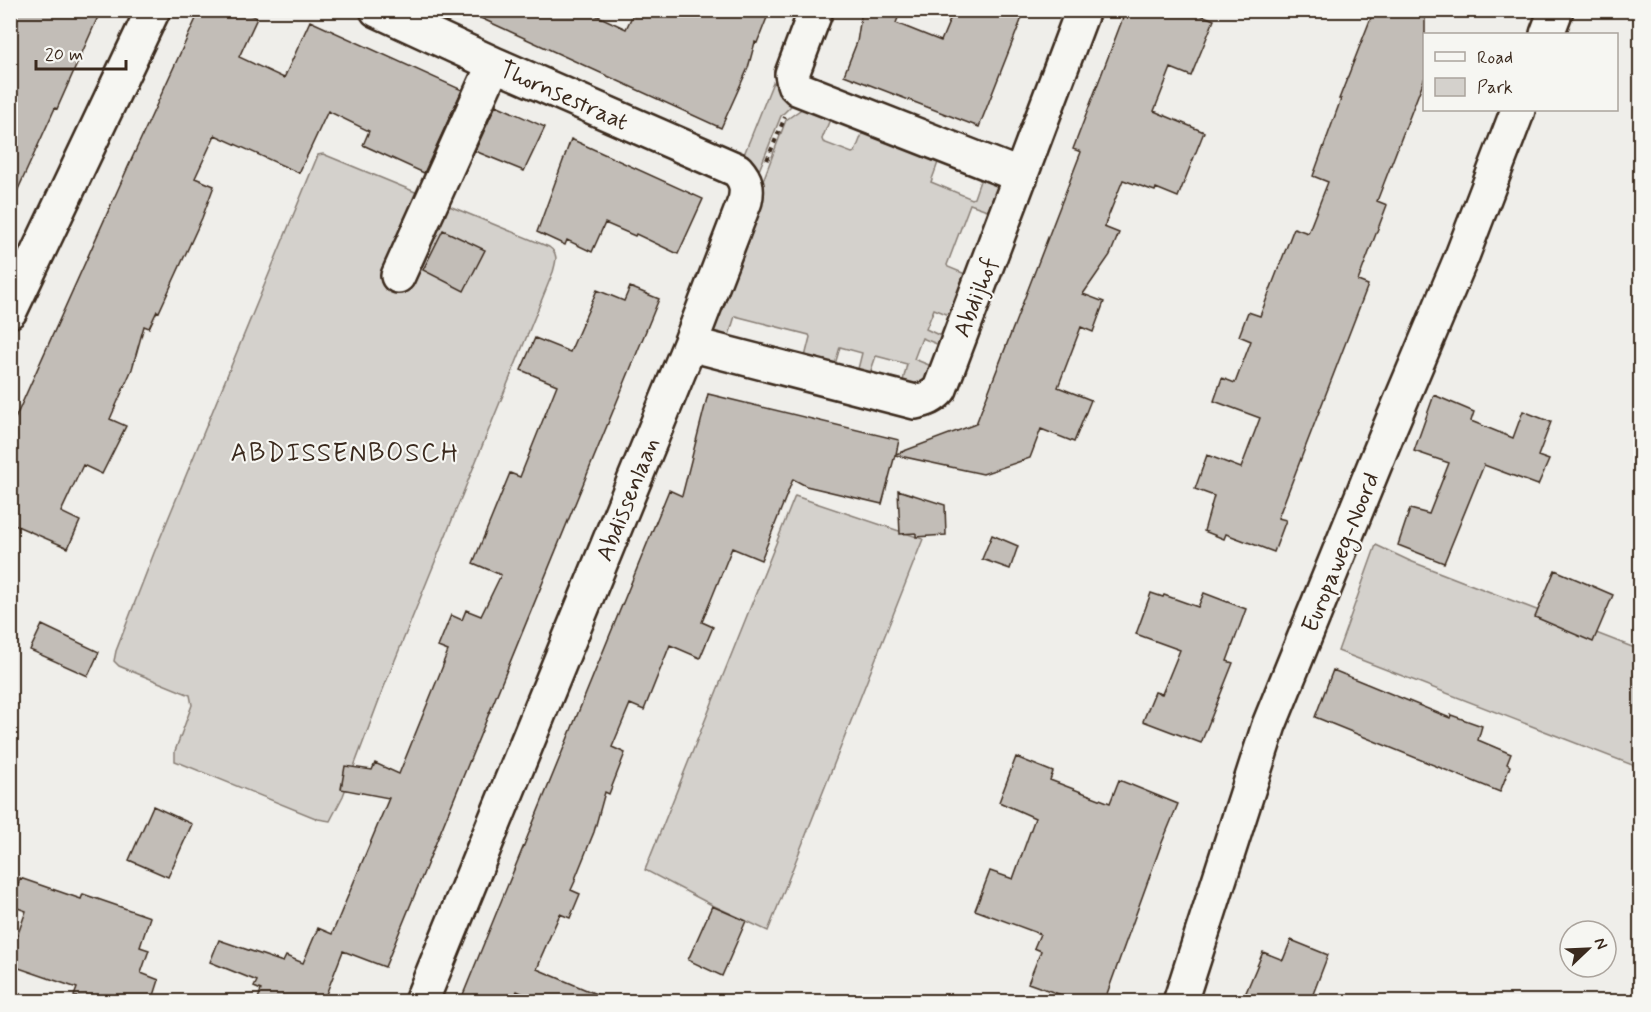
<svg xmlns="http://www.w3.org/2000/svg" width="1651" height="1012" font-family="Mynerve,sans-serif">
	<rect width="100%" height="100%" fill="#efeeea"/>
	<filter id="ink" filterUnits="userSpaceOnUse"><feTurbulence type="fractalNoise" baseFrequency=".0167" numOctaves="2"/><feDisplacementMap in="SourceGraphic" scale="12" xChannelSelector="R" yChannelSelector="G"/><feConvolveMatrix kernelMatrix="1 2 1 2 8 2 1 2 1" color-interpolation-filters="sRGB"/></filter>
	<g filter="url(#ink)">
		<!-- green -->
		<path fill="#d4d1cc" stroke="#887e75" stroke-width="1.5" d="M773 82 791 106 781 116 758 173 743 157Z
			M803 108 831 117 822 139 823 142 852 153 855 152 864 129 940 157 931 182 972 199 974 198 982 175C990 179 997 181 1000 189L993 212 970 204 947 265 948 267 970 276 954 317 934 309 926 329 945 338 942 346 922 338 914 359 934 367 924 386 902 385 907 364 876 356 869 376 857 373 862 353 840 347 834 368 804 361 810 337 809 335 735 316 727 342 715 339 708 326 786 120Z
			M323 154 549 247C559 254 556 261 553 272L382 692 343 796 330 821 318 819 175 761V751L192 705 190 695 119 666 114 661 116 651 154 553 318 155Z
			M795 496 923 539 768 931 712 905 645 870Z
			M1376 545 1410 561 1640 650V768L1338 651Z"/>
		<!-- building -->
		<path fill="#c2bdb7" stroke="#3b2a1e" stroke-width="1.5" d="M10 10H101L57 109 55 108 10 207Z
			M200 10H241L257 18 239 57 284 78 310 21 462 90 424 173 363 145 369 131 328 111 299 173 215 135 195 178 214 186 202 218 159 312 157 311 149 328 144 326 132 369 110 419 126 426 102 474 83 465 61 512 80 521 68 548 10 523V430L128 167Z
			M463 10H585L626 29 635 10H770L757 43 755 42 748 68 721 128Z
			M862 10H901L896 23 941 41 954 10H1025L979 127 844 75 857 42Z
			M1126 10H1188L1214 20 1191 76 1171 68 1154 111 1204 132 1178 197 1156 188 1155 191 1123 180 1104 227 1119 233 1110 255 1083 294 1104 302 1093 332 1081 327 1058 387 1091 400 1074 442 1041 429 1030 458 983 474 895 455 882 504 806 486 793 479 761 560 732 548 702 622 713 627 700 658 670 645 644 710 630 704 612 747 625 753 609 794 605 792 594 832 575 879H576L571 890 580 894 570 918 560 914 541 957H542L537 969 615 1002H542L517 991 512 1002H460L669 490 682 496 708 394 899 440 896 454 976 424 1081 152 1073 149Z
			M1374 10H1425V77L1377 201 1387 205 1358 281 1368 285 1278 518 1286 520 1274 552 1226 534 1224 539 1204 531 1214 496 1195 489 1207 455 1241 468 1260 418 1214 401 1222 378 1235 383 1251 341 1239 336 1248 312 1260 316 1294 228 1308 233 1328 182 1313 176 1341 99H1339Z
			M496 105 545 127 524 171 475 151Z
			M571 139 703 199 678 254 636 234 635 236 605 223 592 252 567 240 565 245 537 232Z
			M443 230 485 250 464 291 423 270Z
			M630 287 659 299 385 967 343 951 323 1002H257L261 990 254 987 257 981 210 962 219 940 283 962 286 956 303 963 318 928 332 934 389 798 341 789 345 766 372 770 375 763 399 774 444 663H443L448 651 438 647 451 615 462 620 466 610 481 616 501 575 473 563 510 473 520 477 557 385 521 370 535 338 570 352 597 290 624 301Z
			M1434 395 1474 412 1471 421 1513 438 1523 411 1551 422 1538 456 1549 460 1538 485 1484 465 1444 563 1398 545 1410 509 1429 514 1449 463 1414 451Z
			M898 490 945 505 946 535 916 537V533L900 534Z
			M992 535 1018 546 1010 569 982 559Z
			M1555 570 1613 595 1593 642 1535 617Z
			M1151 593 1163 597 1164 595 1198 607 1204 593 1246 609 1227 661 1233 663 1201 743 1143 721 1155 692 1162 694 1180 650 1136 634Z
			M42 625 99 652 88 676 30 650Z
			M1333 670 1450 718 1451 715 1482 726 1478 740 1511 754 1507 764 1510 766 1500 792 1315 717Z
			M1016 757 1053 772 1050 780 1110 803 1119 780 1178 804 1161 845 1104 1002H1062L1064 996 1028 983 1041 951 1034 948 1040 934 975 910 990 871 1013 879 1035 818 999 802Z
			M153 806 192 824 168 877 129 860Z
			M20 878 81 899 83 894 150 917 140 947 149 950 141 973 159 980 152 1002H91L74 996 77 988 10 965V957L26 911 12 906Z
			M712 906 746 921 722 976 688 960Z
			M1291 940 1328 955 1310 1002H1242L1263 952 1283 960Z"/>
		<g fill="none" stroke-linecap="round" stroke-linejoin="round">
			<defs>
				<path id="minor" d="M377 10 494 64 737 170C746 180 748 188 745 201L690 344 421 1002
					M816 10 792 74 794 84 799 89 1021 176
					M1547 34 1556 10
					M398 276 494 64
					M10 311 153 10
					M690 344 915 402C926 400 933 397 940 389L1083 10
					M1180 1002 1269 725 1390 427 1462 256 1518 110"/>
			</defs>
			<!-- minor casing -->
			<use href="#minor" stroke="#3b2a1e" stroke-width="38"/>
			<!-- path -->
			<path stroke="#3b2a1e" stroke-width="4" stroke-dasharray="4.5 4.5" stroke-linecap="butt" d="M767 160 785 117"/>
			<!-- minor -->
			<use href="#minor" stroke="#f6f6f2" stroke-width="33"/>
		</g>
	</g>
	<g text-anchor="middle" stroke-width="4.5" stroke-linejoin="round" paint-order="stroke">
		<!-- street labels -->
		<g font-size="24" fill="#3b2a1e" stroke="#f6f6f2">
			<text transform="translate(564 95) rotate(24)" y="8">Thornsestraat</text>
			<text transform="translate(975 297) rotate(-69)" y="8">Abdijhof</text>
			<text transform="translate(627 499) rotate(-68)" y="8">Abdissenlaan</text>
			<text transform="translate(1340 552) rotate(-68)" y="8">Europaweg-Noord</text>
		</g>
		<!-- neighbourhood labels -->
		<g font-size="26" letter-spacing="1.5" fill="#3b2a1e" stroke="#f6f6f2">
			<text x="345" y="461">ABDISSENBOSCH</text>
		</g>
	</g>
	<!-- margin -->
	<rect width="1651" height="1012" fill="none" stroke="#f6f6f2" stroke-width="36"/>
	<rect x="18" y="18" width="1615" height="976" fill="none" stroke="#3b2a1e" stroke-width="2" filter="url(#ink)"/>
	<!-- legend -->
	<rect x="1423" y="33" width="195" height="78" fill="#f6f6f2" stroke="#aba49d" stroke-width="1.5"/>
	<rect x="1435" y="52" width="30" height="9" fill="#f6f6f2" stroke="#aba49d" stroke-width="1.5"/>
	<text x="1477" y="63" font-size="18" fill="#3b2a1e">Road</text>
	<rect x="1435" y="78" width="30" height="18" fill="#d4d1cc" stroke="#aba49d" stroke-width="1.5"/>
	<text x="1477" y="93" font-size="18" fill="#3b2a1e">Park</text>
	<!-- north arrow -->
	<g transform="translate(1588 949) rotate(67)"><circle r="28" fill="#f6f6f2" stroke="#aba49d" stroke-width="1.5"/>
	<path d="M0-4.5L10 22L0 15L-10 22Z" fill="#3b2a1e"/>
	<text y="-9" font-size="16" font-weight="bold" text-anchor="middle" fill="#3b2a1e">N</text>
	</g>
	<!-- scale -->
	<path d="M36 60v9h90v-9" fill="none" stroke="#3b2a1e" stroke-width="3"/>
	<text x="45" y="60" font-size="18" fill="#3b2a1e" stroke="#f6f6f2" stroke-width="4.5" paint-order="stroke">20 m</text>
</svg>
